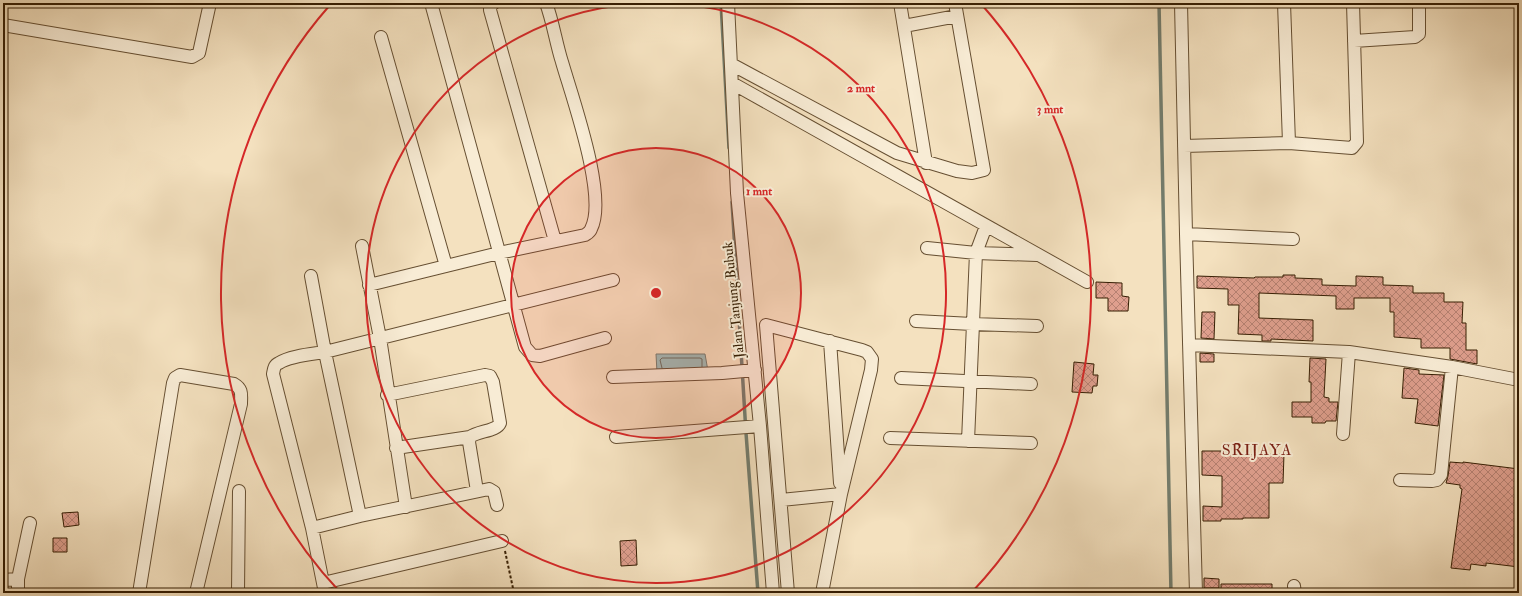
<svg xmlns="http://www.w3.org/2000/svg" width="1522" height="596" font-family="'IM FELL Double Pica',serif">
	<defs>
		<pattern id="building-cross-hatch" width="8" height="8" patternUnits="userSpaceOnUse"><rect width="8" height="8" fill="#df9f8e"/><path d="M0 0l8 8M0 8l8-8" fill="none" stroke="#b68172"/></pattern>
	</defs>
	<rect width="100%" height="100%" fill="#f4e1bf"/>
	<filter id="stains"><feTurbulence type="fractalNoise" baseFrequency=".005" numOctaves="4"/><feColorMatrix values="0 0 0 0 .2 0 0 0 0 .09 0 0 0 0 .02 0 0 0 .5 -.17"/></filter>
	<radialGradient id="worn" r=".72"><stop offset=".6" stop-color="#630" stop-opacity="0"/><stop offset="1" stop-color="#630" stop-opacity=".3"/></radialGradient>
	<!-- water -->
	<path fill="#9cbcb6" stroke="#737d6e" d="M656 354H705L708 371 657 373Z"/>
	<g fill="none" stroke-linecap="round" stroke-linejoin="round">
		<!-- shore -->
		<path stroke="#696d5c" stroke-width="1" d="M662 368 660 360 662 358H700L702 359V367"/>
		<!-- stream -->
		<path stroke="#737d6e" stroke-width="3.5" d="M721 3 729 148
			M1159 3 1171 593
			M732 202 746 433 758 593"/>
	</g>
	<!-- building -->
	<path fill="url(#building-cross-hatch)" stroke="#361e03" d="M1283 275H1295V278L1322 279V285L1356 286V276L1383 277V285L1413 286V293H1444V302H1463L1462 323H1466V350H1477V364L1450 359V348H1421V339L1394 337V312H1390V298H1354V309H1336V296L1259 293V318L1313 320V341L1271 339V341H1262V335L1238 334 1239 305H1228V289L1197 288V276L1254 278 1255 277H1283Z
		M1096 282 1122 283V296L1129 297 1128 311H1108V298H1096Z
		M1202 312H1215L1214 339 1201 338Z
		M1200 353 1214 354V362H1200Z
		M1310 358 1326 359 1324 397 1329 398V402H1338L1336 421H1326L1325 423H1312V417H1292V402H1311V382H1309Z
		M1074 362 1094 364 1093 375H1098L1097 386H1093L1092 393 1072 392Z
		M1404 368 1419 370V374L1444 375 1438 426 1415 423 1418 399 1402 398Z
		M1202 451H1226V455L1284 454 1283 483H1269V518H1243V519H1221V521H1203V506L1222 507V476L1202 475Z
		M1450 462 1463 463V462L1519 469V567L1486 563V566L1471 564 1470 570 1451 568 1462 489 1460 488V485L1446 483 1448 476Z
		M78 512 79 525 64 527 62 513Z
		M53 538H67V552H53Z
		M636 540 637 565 621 566 620 541Z
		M1204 578 1219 579V588H1204Z
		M1221 584H1272V593H1221Z"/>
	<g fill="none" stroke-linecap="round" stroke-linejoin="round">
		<defs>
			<path id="minor" d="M431 3 525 347 532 355 540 356 605 338
				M494 3 490 6V10L555 241
				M728 3 737 193 760 426 773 593
				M900 3 926 163
				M1181 3 1186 234 1196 593
				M1284 3 1289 143
				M3 25 192 57 199 53 210 3
				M904 26 957 16
				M381 37 446 266
				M1354 41 1415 37 1419 34V3
				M731 64 897 153 957 171 972 173 984 170 955 3
				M732 83 1087 282
				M1184 146 1289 143 1352 148 1357 142 1353 3
				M1186 234 1293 239
				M362 246 380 338 406 507
				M927 248 976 253 1037 255
				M311 276 325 352 360 516
				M369 285 499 253 585 235C588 233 590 232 591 229 608 197 572 97 562 62 556 43 553 22 546 3
				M916 321 972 324 1037 326
				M830 341 840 483
				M1189 345 1349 352 1452 367 1519 380
				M613 377 722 373 755 370
				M901 378 1031 384
				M387 395 485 375 490 376 493 382 500 423C497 431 478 431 470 437L469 442 477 491
				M1343 434 1349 352
				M616 437 760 426
				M890 438 1031 443
				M968 441 976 253 986 226
				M396 448 470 437
				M1400 480 1432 481 1437 480 1441 475 1452 367
				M781 500 841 494
				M312 528 360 516 489 489 494 492 497 505
				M3 580 18 579 30 523
				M323 583 502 541
				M1294 586 1295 593
				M18 593V579
				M139 593 173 383 175 378 180 375 234 384C243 389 241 395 241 404L196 593
				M238 593 239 491
				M325 593 312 528 273 374C274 369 274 365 279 363 289 356 312 354 325 352L613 280
				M788 593 766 325 862 350 867 352 872 359 871 370 841 494 822 593"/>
		</defs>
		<!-- minor casing -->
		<use href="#minor" stroke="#664f32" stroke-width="14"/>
		<!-- path -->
		<path stroke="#361e03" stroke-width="2" stroke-dasharray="3 2" stroke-linecap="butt" d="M505 551 514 593"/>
		<!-- minor -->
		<use href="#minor" stroke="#f8ecd5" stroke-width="12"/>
	</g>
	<!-- distance rings -->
	<circle cx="656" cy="293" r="145" fill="#d62828" fill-opacity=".12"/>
	<g fill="none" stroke="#d62828" stroke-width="2">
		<circle cx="656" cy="293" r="145"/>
		<path d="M659 3A290 290 0 1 1 653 3"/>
		<path d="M340 592A435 435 0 0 1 330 5M982 5A435 435 0 0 1 972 592"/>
	</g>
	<g text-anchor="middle" stroke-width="4" stroke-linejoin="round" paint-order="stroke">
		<!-- street labels -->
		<g font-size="14" fill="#361e03" stroke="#f8ecd5">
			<text transform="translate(733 300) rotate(-96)" y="5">Jalan Tanjung Bubuk</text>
		</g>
		<!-- quarter labels -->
		<g font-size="16" letter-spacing="1" fill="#7a1f14" stroke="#f8ecd5">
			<text x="1257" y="455">SRIJAYA</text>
		</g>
	</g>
	<circle cx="656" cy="293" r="6" fill="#d62828" stroke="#f8ecd5" stroke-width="2"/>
	<g font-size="12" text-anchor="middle" font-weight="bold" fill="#d62828" stroke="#f8ecd5" stroke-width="4" stroke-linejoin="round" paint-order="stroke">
		<text x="861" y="92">2 mnt</text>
		<text x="1050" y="113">3 mnt</text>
		<text x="759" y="195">1 mnt</text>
	</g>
	<!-- margin -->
	<rect width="1522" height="596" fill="none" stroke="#f4e1bf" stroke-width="16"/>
	<rect x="4" y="4" width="1514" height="588" fill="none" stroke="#361e03" stroke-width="2"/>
	<rect x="8" y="8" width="1506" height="580" fill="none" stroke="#361e03"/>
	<rect width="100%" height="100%" filter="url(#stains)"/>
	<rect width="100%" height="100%" fill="url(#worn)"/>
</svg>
